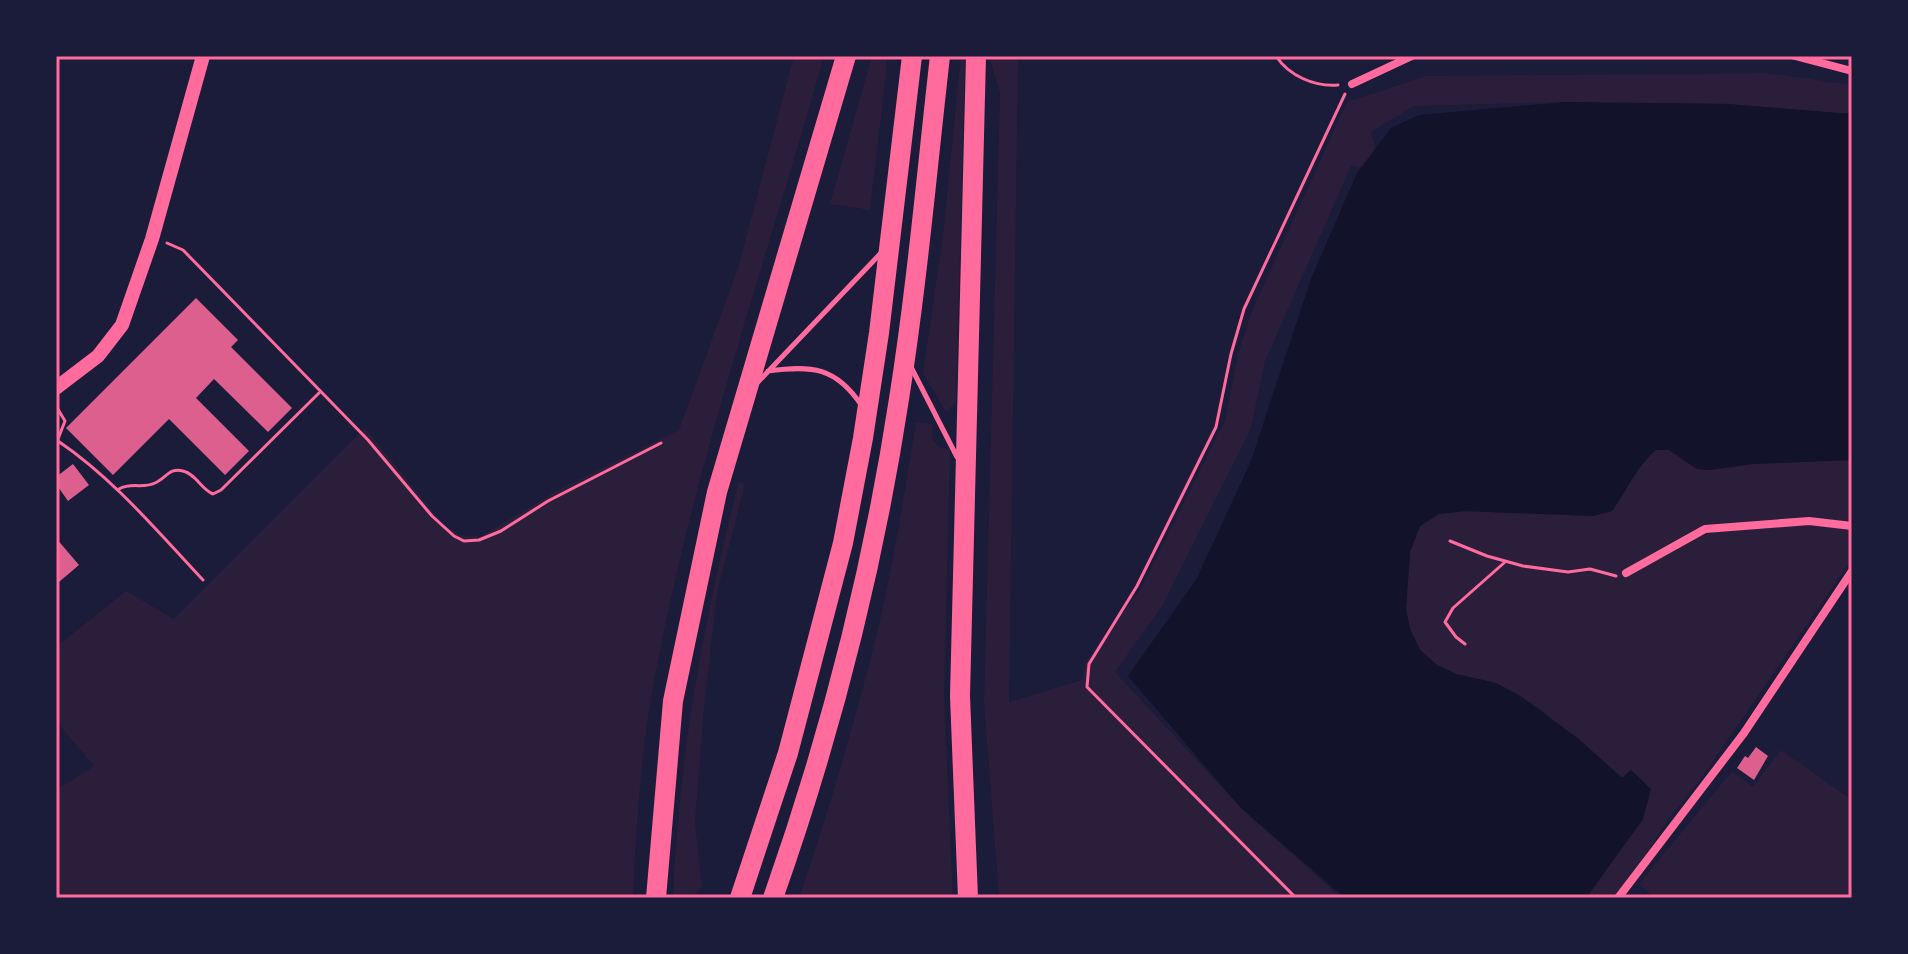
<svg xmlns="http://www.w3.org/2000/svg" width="1908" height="954" font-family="Ubuntu,sans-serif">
	<rect width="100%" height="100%" fill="#1b1b3a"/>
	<!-- green -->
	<path fill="#2a1e3b" d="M794 56H824C764 269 689 480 651 699 640 764 636 832 633 898H56V790L94 766 56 721V647L126 591 174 619 365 428 443 524 460 535 480 537 562 488 679 430 739 265Z
		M872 56H888L870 210 830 204Z
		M961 56H965L956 402 946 412 923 373 943 236Z
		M989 56H1018L1009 702 1082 680 1086 661 1141 589 1225 421 1238 355 1251 313 1347 102 1426 76 1767 73 1852 85V110L1844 114 1728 104 1565 102 1414 106 1371 132 1380 164 1366 169 1351 166 1265 361 1251 428 1163 605 1115 672 1241 808 1341 898H999L984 702 1000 93Z
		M916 422 933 424 932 439 939 447 950 449 944 699 953 898H799C826 819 850 738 871 657 891 580 903 501 916 422Z
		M1656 450H1669L1697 469 1710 470 1752 464 1852 460V559L1698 783 1669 818 1649 850 1613 898H1586L1643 819 1623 778 1536 706 1496 683 1456 674 1437 665 1420 650 1410 629 1406 609 1410 552 1420 526 1439 514 1465 511 1593 516 1612 511C1627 490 1636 467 1656 450Z
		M739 482 745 484 717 593 704 707 695 822 702 887 692 898H673C679 754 703 621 739 482Z
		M1781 750 1852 800V898H1654L1639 884 1732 771 1753 787Z"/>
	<!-- water -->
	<path fill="#12122b" d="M1565 102 1728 104 1852 114V460L1752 464 1710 470 1697 469 1669 450H1656C1636 467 1627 490 1612 511L1593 516 1465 511 1439 514 1420 526 1410 552 1406 609 1410 629 1420 650 1437 665 1456 674 1496 683 1519 695 1580 740 1622 778 1631 770 1651 789 1643 819 1586 898H1345L1241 808 1128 676 1196 580 1251 461 1311 279 1357 173 1391 128 1419 115Z"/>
	<!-- building -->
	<path fill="#dd5f8e" d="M196 298 238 340 231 347 292 408 268 432 214 379 196 398 249 451 225 475 169 419 113 475 66 428Z
		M73 464 89 485 68 501 56 484V477Z
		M56 538 79 565 59 582 56 578Z
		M1756 747 1768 756 1754 780 1737 768 1745 756 1748 758Z"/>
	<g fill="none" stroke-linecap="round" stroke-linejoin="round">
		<!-- path -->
		<path stroke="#ff6b9d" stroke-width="3" d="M1276 56C1289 76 1315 87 1338 85
			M167 243 183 250 368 440 432 516 454 536 464 541 479 540 501 531 548 501 661 443
			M56 406 65 421 56 444
			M58 441C114 479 157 531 203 580
			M119 489C131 482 143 489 155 483 166 478 170 467 183 471 196 474 201 489 213 494L221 490 319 393
			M1450 541 1487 556 1523 566 1568 572 1590 569 1616 576
			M1465 644 1456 637 1445 622 1453 608 1505 562
			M1296 898 1087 687 1089 664 1137 586 1216 427 1231 354 1244 309 1345 94"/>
		<!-- service -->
		<path stroke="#ff6b9d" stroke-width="5" d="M911 367 957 457
			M768 371C812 365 836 367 862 406
			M758 382 881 253"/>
		<!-- minor -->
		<path stroke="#ff6b9d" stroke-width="8" d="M1795 56 1852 71
			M1352 84 1412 56
			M1626 573 1705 529 1809 521 1852 526
			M1618 898 1744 733 1852 571"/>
		<!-- tertiary -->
		<path stroke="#ff6b9d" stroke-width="14" d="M56 388 98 356 122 325 152 239 203 56"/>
		<!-- motorway -->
		<path stroke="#ff6b9d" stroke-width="20" d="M656 898 673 701 717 492 846 56
			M740 898 788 753 843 543 863 438 879 333 912 56
			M773 898C830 737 873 569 899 399 917 285 927 170 940 56
			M968 898 960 696 976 56"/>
	</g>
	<!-- border -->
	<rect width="1908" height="954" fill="none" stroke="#1b1b3a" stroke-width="116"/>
	<rect x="58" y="58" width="1792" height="838" fill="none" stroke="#ff6b9d" stroke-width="3"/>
</svg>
